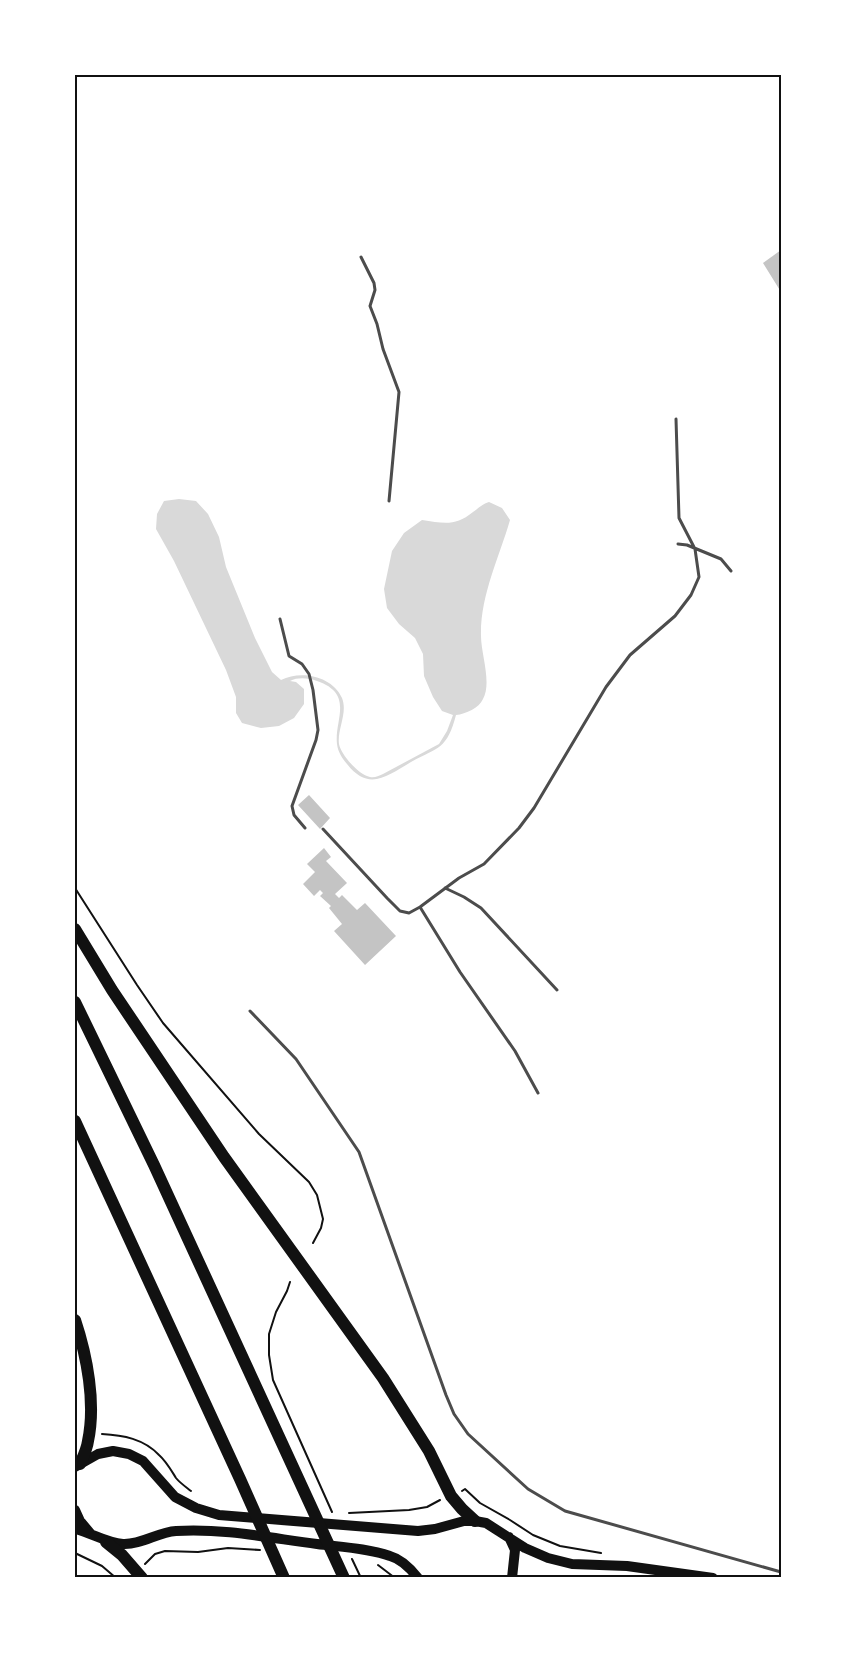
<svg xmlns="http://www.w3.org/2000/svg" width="856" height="1653" font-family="'Titillium Web',sans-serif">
	<rect width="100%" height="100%" fill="#fff"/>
	<!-- water -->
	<path fill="#d9d9d9" d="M179 499 196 501 208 514 219 537 226 567 255 638 272 672 281 680C301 670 332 676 342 698 348 713 337 729 339 744 341 755 359 775 370 777 375 778 378 776 383 774L439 744 447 731 453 715 442 711 433 697 424 676 423 654 415 638 399 624 387 608 384 589 392 551 404 533 422 520C443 523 455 527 473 512 479 508 482 504 489 502L502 508 510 520C499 558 480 596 481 636 481 654 492 683 483 699 479 708 466 714 456 715 447 749 439 747 411 762 387 776 369 792 347 764 342 758 338 752 337 744 334 720 355 694 317 681 308 678 298 677 290 681L296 682 304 689V704L294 718 279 726 261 728 242 723 236 713V697L226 670 174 561 156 529 157 514 164 501Z"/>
	<!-- building -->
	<path fill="#c4c4c4" d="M781 250V292L763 263Z
		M309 795 330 818 320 829 298 805Z
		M324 848 331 857 326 861 347 883 335 894 339 898 342 895 357 910 365 903 396 936 365 965 334 931 342 924 329 908 331 906 320 896 323 893 320 890 314 896 303 884 315 872 307 864Z"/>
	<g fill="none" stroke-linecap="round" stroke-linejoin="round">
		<!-- path -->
		<path stroke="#111" stroke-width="2" d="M75 888 137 985 163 1023 259 1134 309 1182 317 1195 323 1219 321 1228 313 1243
			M290 1282 287 1291 276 1312 269 1334V1355L273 1380 332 1512
			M102 1434C123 1435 144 1439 159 1455 166 1461 171 1470 176 1478 180 1483 186 1487 191 1491
			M462 1491 465 1489 480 1503 510 1520 533 1535 560 1546 601 1553
			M349 1513 409 1510 427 1507 440 1500
			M75 1553 102 1566 116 1578
			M352 1559 361 1578
			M145 1564 155 1554 165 1551 198 1552 228 1548 260 1550
			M378 1565 395 1578"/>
		<!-- service -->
		<path stroke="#4c4c4c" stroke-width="3" d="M361 257 374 283 375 290 370 306 377 324 383 349 399 392 389 501
			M678 544 687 545 721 559 731 571
			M280 619 289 656 302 664 309 674 313 690 318 730 316 740 292 806 294 815 305 828
			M323 829 387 898 400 911 409 913 420 907 459 878 484 864 519 828 534 808 606 687 630 655 675 616 691 595 699 577 695 549 679 518 676 419
			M445 888 464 897 481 908 557 990
			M420 907 460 972 515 1051 538 1093
			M250 1011 296 1059 359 1152 446 1395 454 1414 468 1434 528 1489 565 1511 781 1572"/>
		<!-- primary -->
		<path stroke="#111" stroke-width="10" d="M75 1467 98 1454 113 1451 129 1454 143 1461 175 1497 196 1508 219 1515 418 1531 435 1529 464 1521H475L486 1523 525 1548 548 1558 572 1564 627 1566 713 1578
			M75 1510 80 1521 90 1533
			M75 1529C92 1533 106 1543 123 1544 141 1545 158 1532 176 1531 223 1528 270 1538 317 1544 341 1547 367 1548 390 1556 401 1559 411 1569 418 1578
			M509 1537 515 1550 512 1578"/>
		<!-- motorway -->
		<path stroke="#111" stroke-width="12" d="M75 929 112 990 224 1157 383 1378 429 1451 451 1496 462 1509 475 1521
			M75 1002 154 1165 344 1578
			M75 1121 240 1479 284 1578
			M75 1320C87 1356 96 1403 88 1441 87 1449 83 1457 80 1464
			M106 1542 122 1555 142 1578"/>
	</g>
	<!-- border -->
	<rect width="856" height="1653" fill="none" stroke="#ffffff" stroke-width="153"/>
	<rect x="76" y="76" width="704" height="1500" fill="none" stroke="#111" stroke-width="2"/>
</svg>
